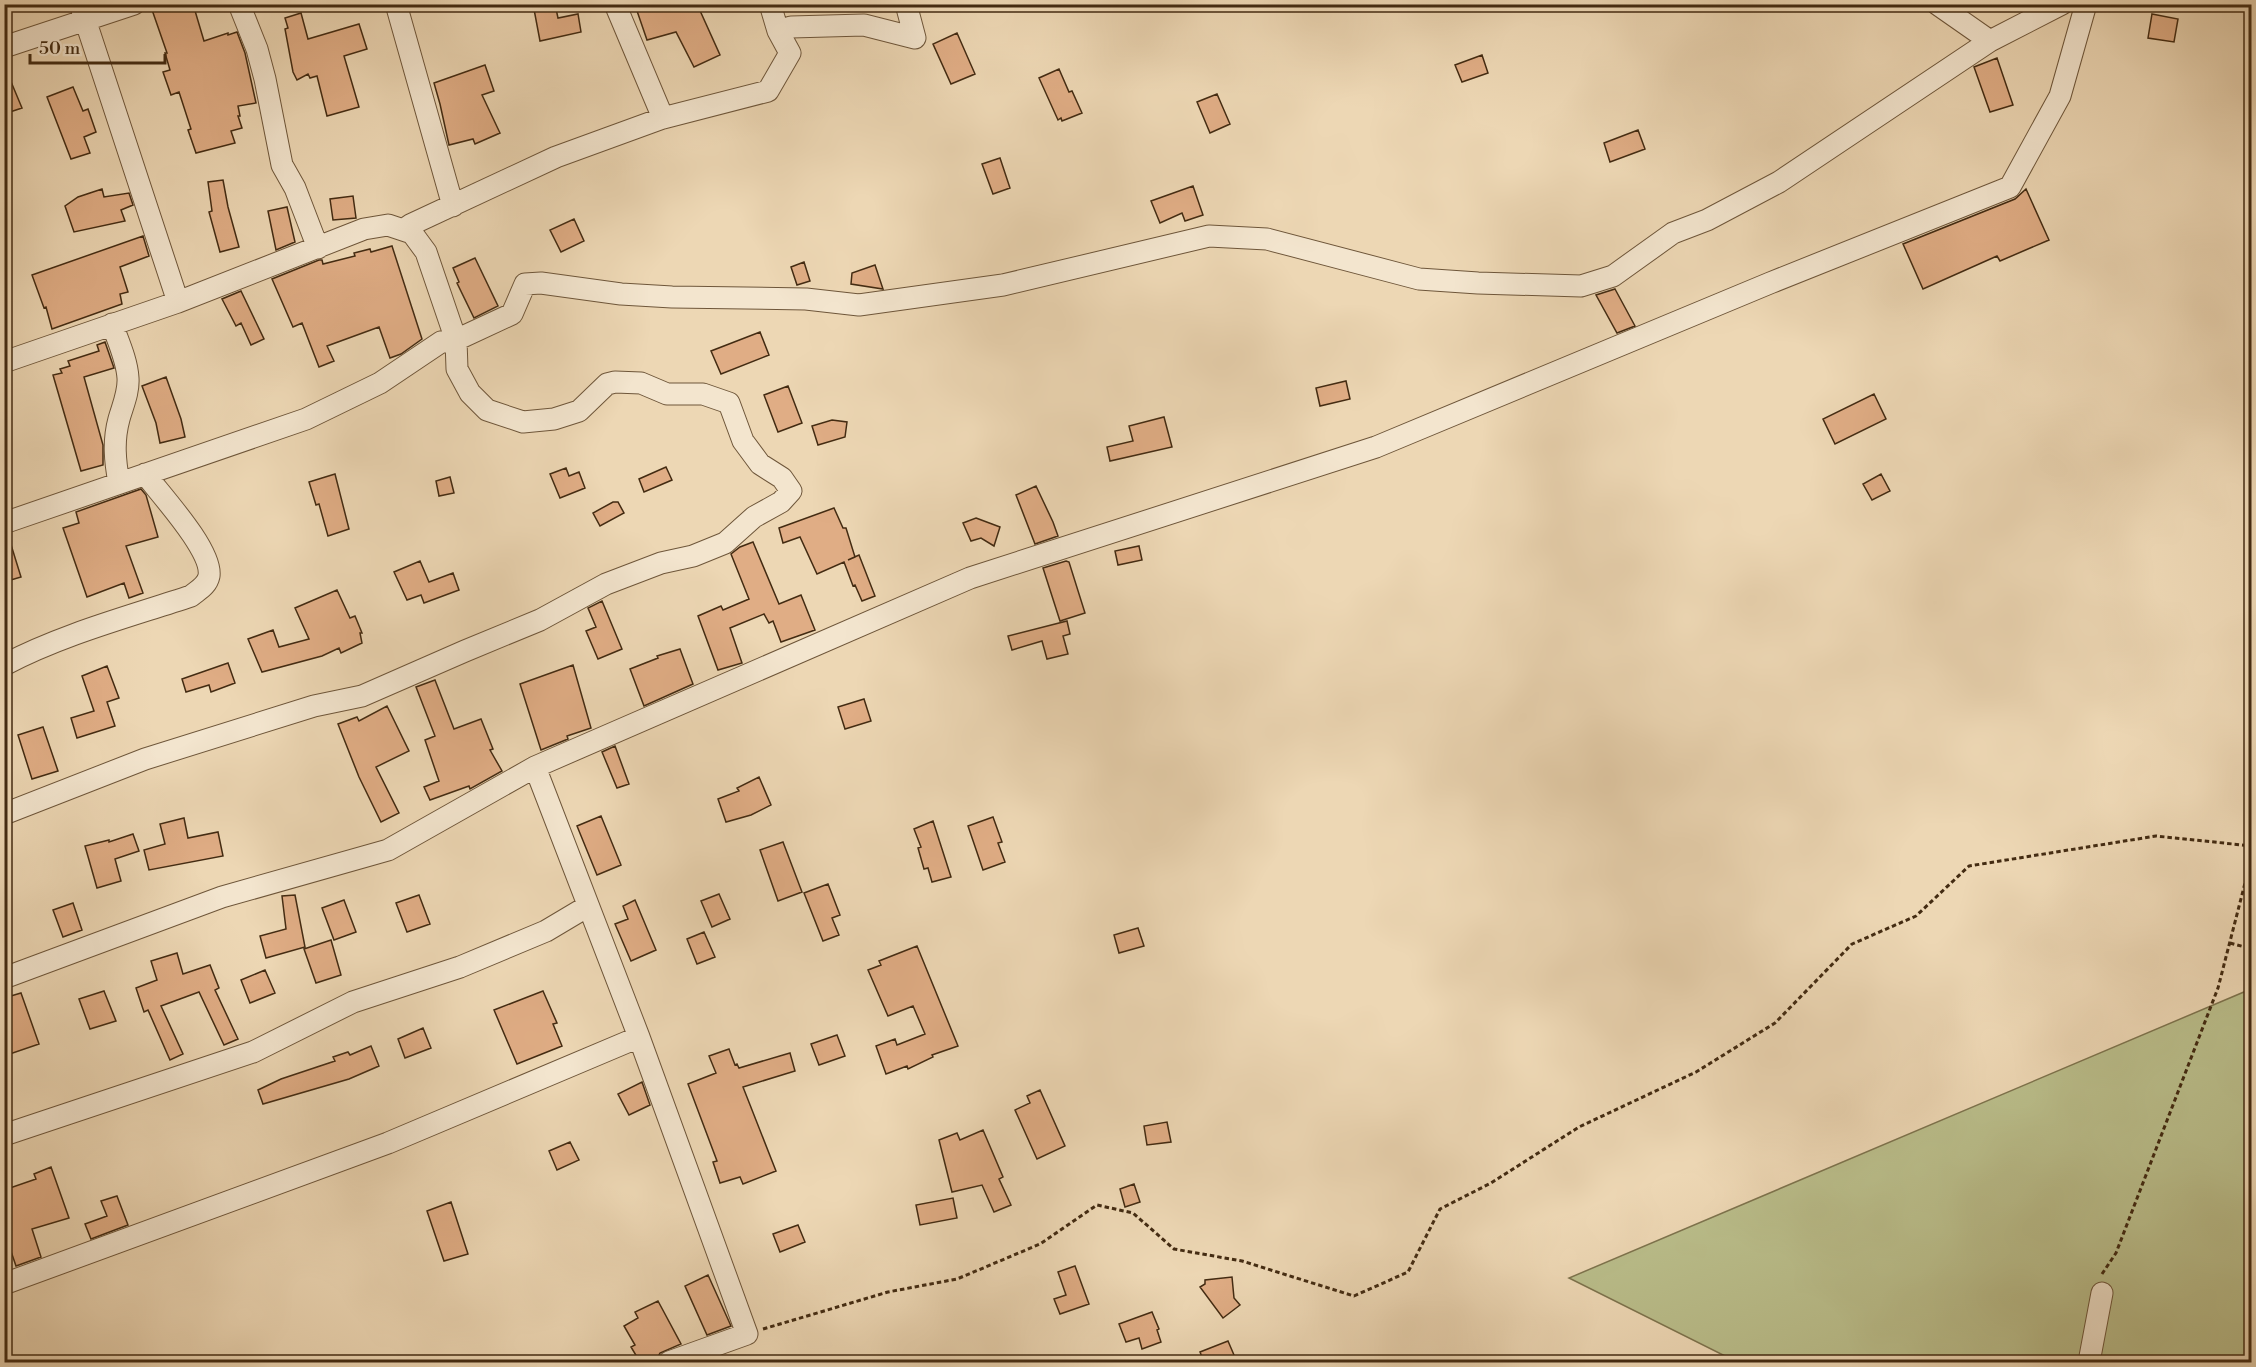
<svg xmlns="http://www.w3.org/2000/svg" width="2256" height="1367" font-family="'Libre Bodoni',serif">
	<rect width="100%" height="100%" fill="#edd7b4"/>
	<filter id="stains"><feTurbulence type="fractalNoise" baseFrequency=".00333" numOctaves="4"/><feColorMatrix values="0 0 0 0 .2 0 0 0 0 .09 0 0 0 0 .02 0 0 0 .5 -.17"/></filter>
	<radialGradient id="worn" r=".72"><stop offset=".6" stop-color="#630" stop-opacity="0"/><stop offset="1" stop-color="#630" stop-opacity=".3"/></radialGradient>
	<!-- green -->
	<path fill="#babe8b" stroke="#7e744e" stroke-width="1.5" d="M2251 989V1362H1737L1569 1278Z"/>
	<!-- building -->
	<path fill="#e0ad85" stroke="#432b12" stroke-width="1.5" d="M150 4H193L204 41 228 33V35L237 32 245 53 256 103 238 106 240 116H238L242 128 231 131 235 143 196 153 188 130 191 129 179 92 171 95 163 72 170 70 165 53H167Z
		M533 4H555L558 18 578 14 581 32 540 41Z
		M646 4H697L720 55 694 67 676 32 647 40 636 8Z
		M301 13 308 39 359 24 367 49 344 56 359 107 327 116 317 76 310 78 308 74 297 80 293 72 285 29 288 28 285 18Z
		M2152 14 2178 19 2174 42 2148 38Z
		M957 33 975 74 951 84 933 44Z
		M1482 55 1488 73 1462 82 1455 65Z
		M1997 58 2013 105 1990 112 1974 67Z
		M4 65 22 108 4 114Z
		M485 65 494 91 482 95 500 133 475 144 473 139 449 145 440 104 434 83Z
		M1059 69 1069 92 1072 91 1082 113 1062 121 1061 118 1058 120 1039 78Z
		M73 87 83 111 88 109 96 132 84 137 90 153 71 159 47 97Z
		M1217 94 1230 124 1210 133 1197 102Z
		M1638 130 1645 149 1610 162 1604 143Z
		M1000 158 1010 188 993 194 982 164Z
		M223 180 228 207 239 247 220 252 209 212 212 211 208 182Z
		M1193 186 1203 215 1185 221 1182 213 1160 223 1151 201Z
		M102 189 104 197 129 193 133 205 121 210 125 221 74 232 65 206 78 197Z
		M2026 189 2049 240 2000 261 1997 256 1923 289 1903 244 2015 199Z
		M353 196 356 218 333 220 330 199Z
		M287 207 295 242 276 250 268 211Z
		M574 219 584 241 561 252 550 230Z
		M143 236 149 256 120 267 128 292 120 294 122 304 52 329 46 307 44 308 32 275Z
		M392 246 422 339 401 354 390 358 379 327 327 346 334 361 319 367 302 323 293 327 272 279 319 260H322L323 264 355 256 354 253 370 249 371 252Z
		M475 258 498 306 474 318 457 283 459 282 453 268Z
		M804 262 810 281 797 285 791 267Z
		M875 265 883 289 851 284 852 273Z
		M1615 289 1635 326 1617 333 1596 295Z
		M241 291 264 339 251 345 241 323 236 326 222 299Z
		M760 332 769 355 721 374 711 351Z
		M105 342 114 368 84 377 103 445V465L81 471 53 375 62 373 60 369 70 366 68 361 99 351 97 345Z
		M166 377 181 419 185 437 160 443 156 423 142 386Z
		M1346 381 1350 399 1320 406 1316 388Z
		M788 386 802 423 778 432 764 395Z
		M1874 394 1886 419 1835 444 1823 419Z
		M1164 417 1172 447 1110 461 1107 447 1133 441 1129 426Z
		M832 420 847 422 845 437 818 445 812 426Z
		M666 467 672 480 644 492 639 479Z
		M566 468 569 476 579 472 585 488 560 498 550 474Z
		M335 474 349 529 328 536 319 504 316 505 309 482Z
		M1881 474 1890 491 1872 500 1863 484Z
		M450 477 454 493 439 496 436 481Z
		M1036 486 1053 522 1058 536 1035 544 1016 495Z
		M141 489 146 495 158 537 126 546 143 593 129 598 124 583 87 597 63 528 79 523 76 512Z
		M613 502H618L624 513 600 526 593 513Z
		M834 508 843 528H846L855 557 848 560 859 555 875 596 862 601 855 585 853 586 844 562 817 574 800 537 783 543 779 528Z
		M976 518 1000 527 994 546 981 538 971 541 963 523Z
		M8 535 21 577 4 582V536Z
		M753 542 779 604 801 595 815 630 781 642 773 621 769 623 764 614 730 628 742 663 718 670 698 616 721 606 723 610 749 599 731 554 740 547Z
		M1139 546 1142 560 1118 565 1115 551Z
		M420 561 429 582 453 573 459 590 424 603 421 595 407 600 394 572Z
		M1066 561 1069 562 1085 613 1060 621 1043 568Z
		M337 590 350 618 355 616 362 633H360L362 643 341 653 339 648 322 656 262 672 248 639 273 630 279 647 309 639 295 608Z
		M602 601 622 649 598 659 586 631 596 627 588 608Z
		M1067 621 1070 634 1063 636 1068 654 1047 659 1042 641 1012 650 1008 636Z
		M680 649 693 684 644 706 630 669 658 658 657 656Z
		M228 663 235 683 211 692 209 685 186 692 182 679Z
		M573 665 591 728 567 736 568 739 541 750 520 684Z
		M107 666 119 698 107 702 115 726 77 738 71 718 94 711 82 676Z
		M435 680 454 729 481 719 493 749 490 750 502 771 470 789 469 786 430 800 424 787 439 781 425 740 435 736 416 687Z
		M864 699 871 721 845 729 838 707Z
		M387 706 409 751 376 767 399 813 381 822 359 777 338 724 357 717 359 721Z
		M43 727 58 771 32 779 18 735Z
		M615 746 629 784 617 788 602 752Z
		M759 777 771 805 751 815 726 822 718 799 739 791 737 788Z
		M601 816 621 865 597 875 577 826Z
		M993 817 1002 842 998 843 1005 862 983 870 968 826Z
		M184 818 188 838 218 832 223 856 149 870 144 850 165 844 160 824Z
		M933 821 951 877 932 882 928 868 924 869 918 848 921 847 914 829Z
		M133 834 139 851 115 859 121 881 97 888 85 846 109 840V842Z
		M783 842 802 892 778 901 760 850Z
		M828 884 840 915 832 918 839 935 823 941 804 893Z
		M719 894 730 919 712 927 701 901Z
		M295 895 305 947 266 958 260 936 286 929 282 896Z
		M419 895 430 924 407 932 396 903Z
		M344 900 356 932 334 940 322 908Z
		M635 900 656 950 631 961 615 924 628 919 623 906Z
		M73 903 82 930 63 937 53 910Z
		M1138 928 1144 946 1119 953 1114 935Z
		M704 932 715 957 697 964 687 939Z
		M331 940 341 975 316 983 304 949Z
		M917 946 958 1046 932 1055 933 1057 908 1069 907 1066 886 1074 876 1046 895 1039 897 1045 925 1034 913 1006 888 1016 868 970 881 965 879 961Z
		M177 953 183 974 210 965 219 988 215 990 238 1039 224 1045 199 992 161 1006 183 1054 170 1060 148 1010 144 1012 136 988 157 980 151 961Z
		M265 970 275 993 250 1003 241 980Z
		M104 991 116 1021 90 1029 79 999Z
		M543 991 557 1023 553 1024 562 1046 517 1064 494 1010Z
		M21 993 39 1044 4 1056V998Z
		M423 1028 431 1048 405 1058 398 1039Z
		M837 1035 845 1056 819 1065 811 1044Z
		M371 1046 379 1066 349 1079 263 1104 258 1090 281 1079 335 1061 333 1057 348 1052 350 1055Z
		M729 1049 735 1065 737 1064 739 1068 790 1053 795 1071 743 1087 776 1171 743 1184 740 1177 720 1183 713 1162 717 1161 688 1084 716 1073 709 1056Z
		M642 1082 650 1105 629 1115 618 1094Z
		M1040 1090 1065 1146 1037 1159 1015 1110 1030 1103 1027 1096Z
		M1167 1122 1171 1142 1147 1145 1144 1126Z
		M983 1130 1003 1177 999 1179 1011 1205 994 1212 982 1185 952 1192 939 1140 957 1133 960 1140Z
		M570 1142 579 1160 557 1170 549 1151Z
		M51 1167 69 1218 32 1229 41 1257 16 1266 4 1231V1190L36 1179 34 1174Z
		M1134 1184 1140 1202 1125 1207 1120 1189Z
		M117 1196 128 1225 91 1239 85 1224 107 1216 101 1201Z
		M953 1198 957 1218 920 1225 916 1205Z
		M451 1202 468 1254 444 1261 427 1211Z
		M798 1225 805 1242 780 1252 773 1234Z
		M1075 1266 1089 1304 1060 1314 1054 1299 1066 1295 1058 1272Z
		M708 1275 731 1326 707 1335 685 1286Z
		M1232 1277 1234 1298 1240 1305 1223 1318 1200 1287 1205 1284V1280Z
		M658 1301 681 1344 660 1353 655 1362H640L631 1347 635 1345 624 1326 638 1318 635 1312Z
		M1152 1312 1159 1329 1157 1330 1161 1342 1142 1349 1139 1338 1126 1342 1119 1324Z
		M1228 1341 1237 1362H1204L1200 1352Z"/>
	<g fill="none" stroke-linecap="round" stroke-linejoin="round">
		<defs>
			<path id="street" d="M80 4 178 302
				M239 4 257 49 265 79 282 165 295 188 318 248
				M396 4 453 206
				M615 4 663 118
				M770 4 778 31 791 27 864 25 915 38 906 4
				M1937 4 1990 41
				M4 47 134 4
				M412 233 410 225 556 157 663 118 768 91 790 53 778 31
				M112 324C118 341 127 360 128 378 129 392 123 405 119 419 113 441 115 461 119 483
				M4 362 178 302 364 229 388 225 412 233 426 252 456 340 457 369 470 393 487 410 523 422 554 419 579 411 607 384 615 382 641 383 667 394H703L729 403 743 441 760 464 782 478 791 491 781 502 754 517 725 543 693 556 661 563 606 584 540 620 465 651 362 696 314 706 145 759 4 814
				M4 523 306 419 380 383 441 342 456 340 512 314 525 284 541 283 621 294 672 297 806 299 859 305 1003 285 1209 236 1267 239 1419 279 1478 283 1581 286 1613 276 1673 233 1707 220 1779 182 1990 41 2062 4
				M4 665C63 634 128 617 191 596 198 590 207 586 209 576 213 551 161 495 145 474
				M535 767 639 1037
				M4 978 222 897 388 850 535 767 970 578 1376 447 1770 283 2010 187 2060 96 2086 4
				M4 1135 253 1052 353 1002 460 967 546 931 588 906
				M4 1284 388 1143 639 1037 747 1334 669 1362
				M2089 1362 2102 1293"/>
		</defs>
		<!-- street casing -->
		<use href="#street" stroke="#6e563a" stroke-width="23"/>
		<!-- path -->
		<path stroke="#432b12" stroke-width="3" stroke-dasharray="4.5 3" stroke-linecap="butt" d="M2230 943 2252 949
			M2102 1274 2116 1253 2218 988 2252 856
			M763 1329 888 1292 957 1279 1040 1244 1097 1205 1133 1213 1174 1249 1242 1261 1354 1296 1408 1272 1440 1209 1491 1183 1579 1127 1696 1072 1775 1023 1852 944 1916 916 1969 866 2156 836 2252 846"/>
		<!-- street -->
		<use href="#street" stroke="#f3e5ce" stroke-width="21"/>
	</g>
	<!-- margin -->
	<rect width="2256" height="1367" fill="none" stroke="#edd7b4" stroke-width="24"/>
	<rect x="6" y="6" width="2244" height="1355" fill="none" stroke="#432b12" stroke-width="3"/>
	<rect x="12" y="12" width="2232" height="1343" fill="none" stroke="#432b12" stroke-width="1.5"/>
	<!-- scale -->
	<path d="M30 54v9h135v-9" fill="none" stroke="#432b12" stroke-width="3"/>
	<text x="39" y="54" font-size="18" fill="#432b12" stroke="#f3e5ce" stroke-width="4.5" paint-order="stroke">50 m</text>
	<rect width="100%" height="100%" filter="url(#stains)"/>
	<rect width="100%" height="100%" fill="url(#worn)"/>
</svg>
